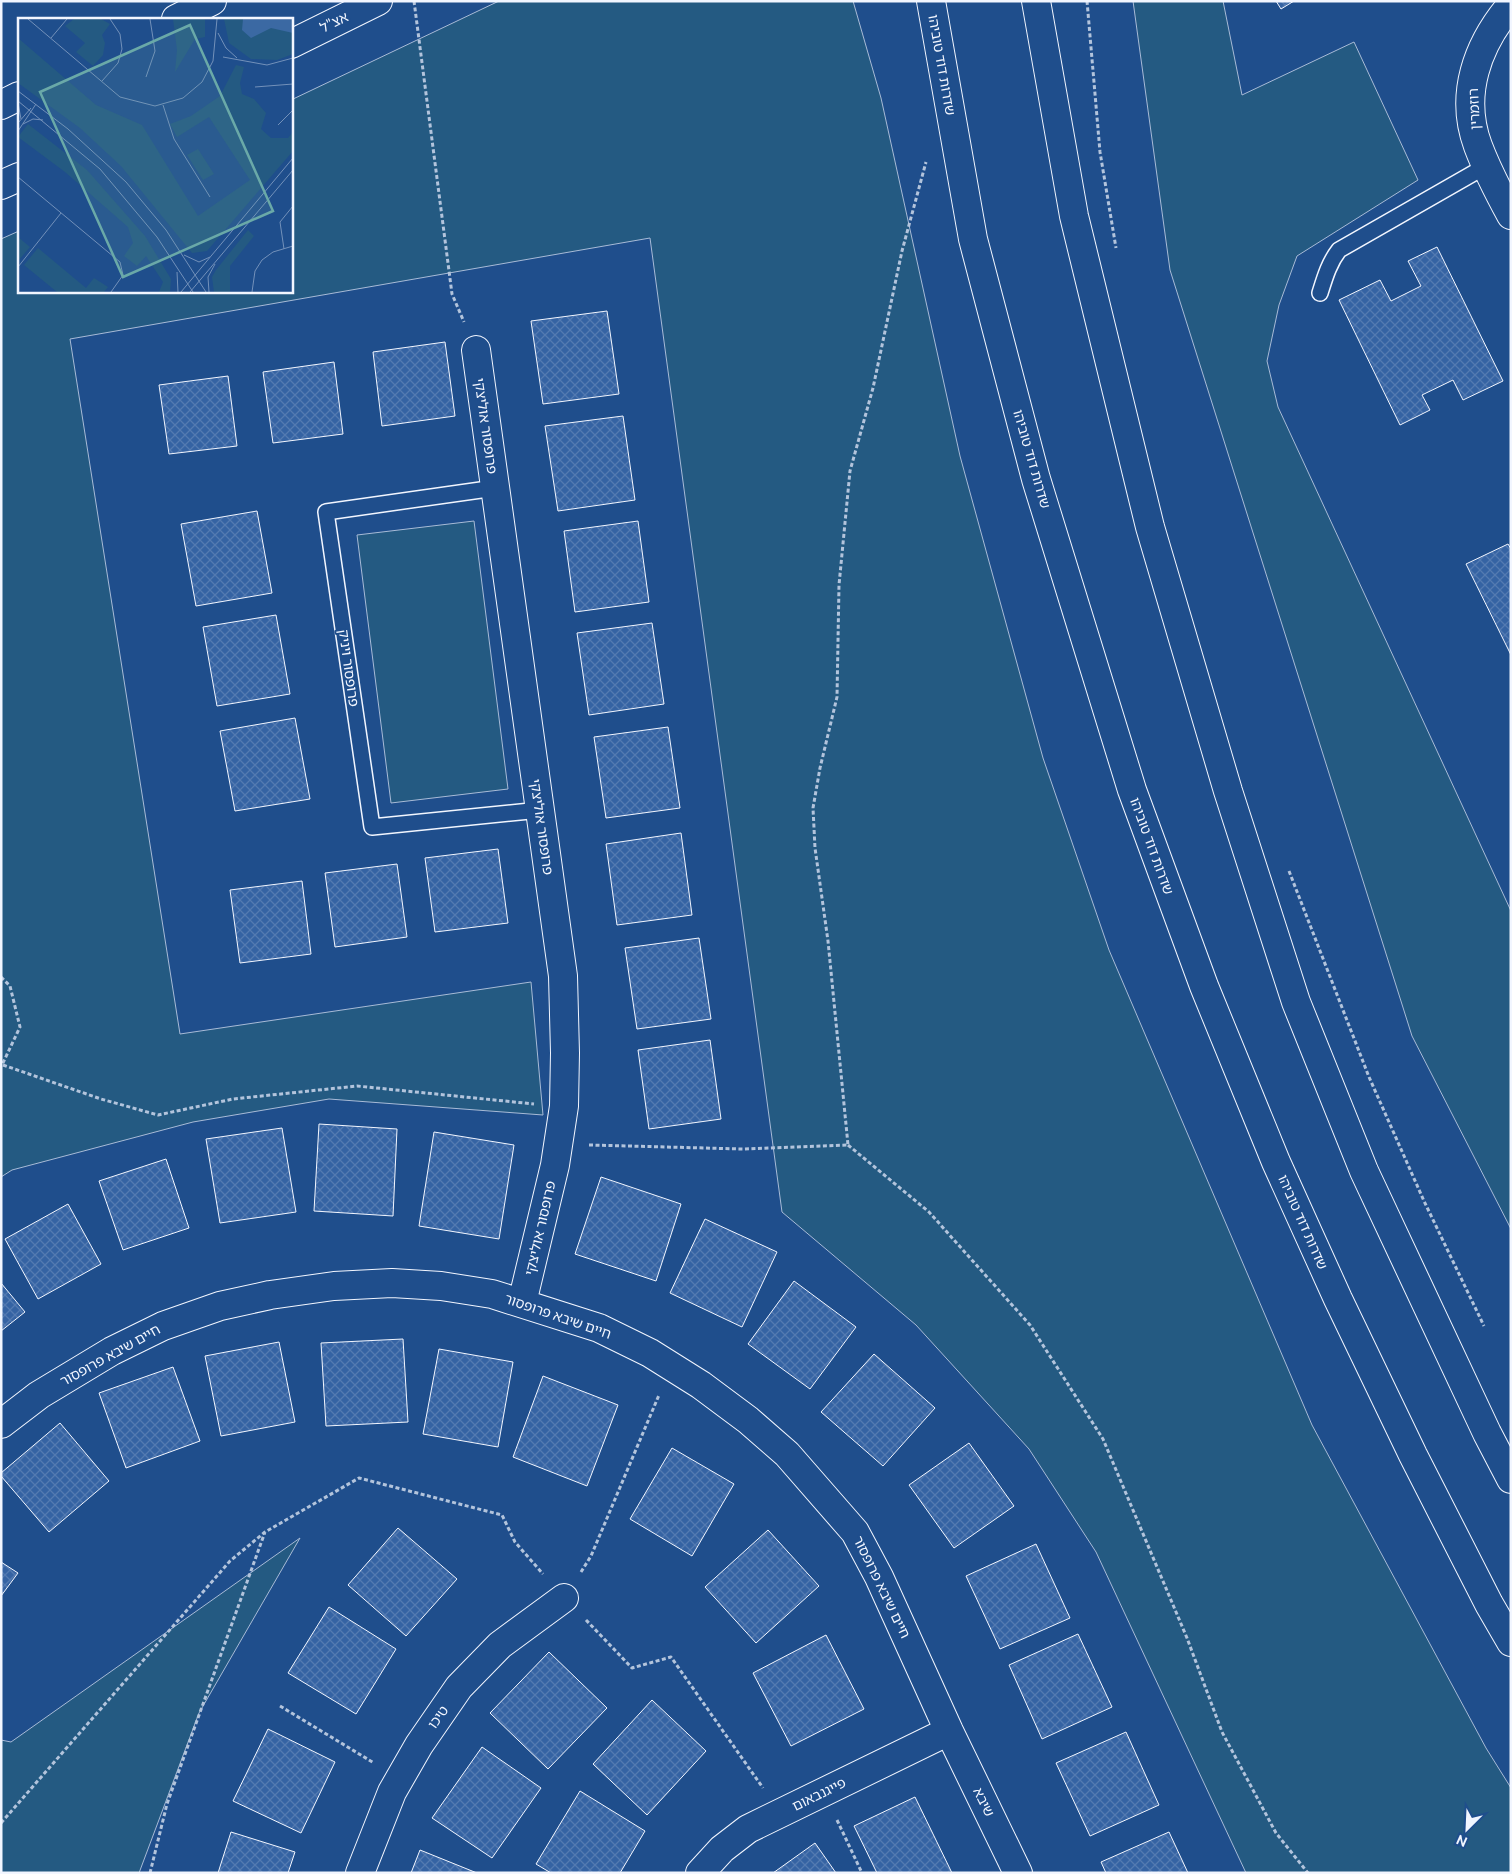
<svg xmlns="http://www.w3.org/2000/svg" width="1512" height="1874" font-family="Ubuntu,'Noto Sans Hebrew',sans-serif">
	<defs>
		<pattern id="building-cross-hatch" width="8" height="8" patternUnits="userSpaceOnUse" patternTransform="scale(1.25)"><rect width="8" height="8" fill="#3563a3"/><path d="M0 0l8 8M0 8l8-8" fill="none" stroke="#537ab1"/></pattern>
	</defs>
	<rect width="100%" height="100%" fill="#1f4e8c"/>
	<!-- green -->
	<path fill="#245a82" stroke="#a8bbd7" d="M499 1H853L881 98 960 456 1043 758 1109 950 1312 1425 1486 1748 1511 1788V1873H1246L1096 1552 1029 1449 916 1325 782 1212 650 238 70 339 180 1034 531 982 543 1115 329 1099 193 1122 12 1170 1 1177V239L19 231V291H291V100Z
		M1133 1H1223L1242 95 1354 42 1418 180 1297 256 1279 305 1267 361 1278 407 1511 911V1229L1412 1036 1170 270Z
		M474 521 508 789 391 803 357 535Z
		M300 1538 199 1713 139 1873H1V1740L11 1742Z"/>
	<!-- building -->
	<path fill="url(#building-cross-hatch)" stroke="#f2f6ff" d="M1276 1H1294L1281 9Z
		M1437 247 1503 381 1463 400 1453 380 1422 395 1430 410 1400 425 1339 300 1380 280 1391 301 1421 286 1408 261Z
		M607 311 619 394 543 404 531 321Z
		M445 342 455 416 382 426 373 352Z
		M334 362 343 434 273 443 263 372Z
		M228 376 237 446 169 454 159 385Z
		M623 416 635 500 558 511 545 426Z
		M257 511 272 593 196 606 181 524Z
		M638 521 649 602 575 612 564 531Z
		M1508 544 1511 549V655L1466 564Z
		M276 615 290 694 217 706 203 627Z
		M652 623 664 704 589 715 577 633Z
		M295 718 310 799 235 811 220 731Z
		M668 727 680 808 606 818 594 737Z
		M681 833 692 915 617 925 606 844Z
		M498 849 508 923 435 932 425 858Z
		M397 864 407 937 335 947 325 873Z
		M302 881 311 954 240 963 230 890Z
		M699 938 711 1019 637 1029 625 948Z
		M710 1040 721 1119 649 1129 638 1050Z
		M319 1124 397 1129 393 1216 314 1211Z
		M282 1128 296 1212 220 1223 206 1139Z
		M434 1132 514 1145 499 1239 419 1226Z
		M166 1159 189 1228 123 1250 99 1181Z
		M601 1177 681 1204 656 1281 575 1254Z
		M68 1204 101 1264 38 1299 5 1239Z
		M705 1219 777 1252 742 1327 670 1293Z
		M794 1281 856 1327 810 1389 748 1344Z
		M1 1283 25 1312 1 1331Z
		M403 1339 408 1422 326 1426 321 1343Z
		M279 1342 295 1422 221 1436 205 1356Z
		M439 1349 513 1362 498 1447 423 1434Z
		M874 1354 935 1408 883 1466 821 1412Z
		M173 1367 200 1441 126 1468 99 1393Z
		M543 1376 618 1405 587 1486 513 1457Z
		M60 1423 109 1481 49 1532 1 1476V1473Z
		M969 1443 1014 1506 954 1548 909 1485Z
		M672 1448 734 1484 692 1556 630 1519Z
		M398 1528 457 1579 406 1636 348 1585Z
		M768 1530 819 1586 756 1643 705 1587Z
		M1036 1544 1070 1618 1000 1649 966 1576Z
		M1 1562 18 1573 1 1596Z
		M329 1607 396 1649 356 1714 288 1673Z
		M1078 1634 1112 1707 1042 1739 1009 1665Z
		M826 1635 864 1709 791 1746 753 1673Z
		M549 1652 607 1708 548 1769 490 1713Z
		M652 1700 706 1751 647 1815 593 1764Z
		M268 1729 335 1762 301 1833 233 1801Z
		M1126 1732 1159 1805 1090 1836 1056 1763Z
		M482 1747 541 1788 492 1858 432 1818Z
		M580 1791 645 1831 620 1873H551L536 1864Z
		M915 1797 952 1873H877L854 1826Z
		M231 1832 295 1852 288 1873H218Z
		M1169 1832 1188 1873H1106L1101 1862Z
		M815 1843 836 1873H773Z
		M420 1850 477 1873H411Z"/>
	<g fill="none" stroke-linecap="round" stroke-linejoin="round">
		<defs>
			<path id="lane" d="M1320 293C1325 277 1329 263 1339 250L1486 166
				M495 488 326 512 372 827 540 810"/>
			<path id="street" d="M1511 5C1477 45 1459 95 1478 146 1487 170 1499 193 1511 215
				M476 350 563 976 565 1053 564 1106 555 1165 522 1303
				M1 1424 39 1395 112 1351 163 1326 220 1306 270 1295 334 1286 392 1283 441 1286 492 1294 599 1328 650 1353 701 1385 748 1420 787 1454 855 1532 879 1577 949 1731 1018 1873
				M360 1873 392 1792 419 1745 459 1687 500 1645 564 1598
				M700 1873 722 1849 748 1829 949 1731"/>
			<path id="primary" d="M176 19 212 1
				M291 44 378 1
				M1 105 19 96
				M1 185 19 177"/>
			<path id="highway" d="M931 1 973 239 1036 479 1132 790 1204 986 1276 1162 1338 1299 1413 1455 1489 1604 1511 1642
				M1036 1 1074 216 1150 527 1228 791 1296 1002 1364 1171 1487 1433 1511 1479"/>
		</defs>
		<!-- lane casing -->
		<use href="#lane" stroke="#f2f6ff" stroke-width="18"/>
		<!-- street casing -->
		<use href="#street" stroke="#f2f6ff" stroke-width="30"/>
		<!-- primary casing -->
		<use href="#primary" stroke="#f2f6ff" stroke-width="30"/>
		<!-- highway casing -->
		<use href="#highway" stroke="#f2f6ff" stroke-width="30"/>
		<!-- path -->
		<path stroke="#b3c4dc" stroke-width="3" stroke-dasharray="4 2.5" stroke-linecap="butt" d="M414 1 452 294 464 322
			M1087 1 1100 152 1116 248
			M1289 871 1369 1077 1424 1201 1484 1326
			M1 977 10 986 20 1027 2 1065
			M3 1065 101 1099 158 1115 233 1099 357 1086 534 1104
			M589 1145 743 1149 848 1145 828 941 815 848 813 808 820 768 837 697 839 585 850 471 873 388 902 251 926 162
			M848 1145 929 1212 1030 1325 1103 1439 1187 1638 1222 1732 1276 1833 1308 1873
			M581 1572 591 1556 659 1395
			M586 1620 632 1668 671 1657 763 1788
			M280 1706 374 1763
			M837 1820 862 1873
			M1 1823 230 1561 265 1532 359 1478 502 1515 515 1542 543 1574
			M150 1873 167 1804 265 1532"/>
		<!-- lane -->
		<use href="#lane" stroke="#1f4e8c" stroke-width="15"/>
		<!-- street -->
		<use href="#street" stroke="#1f4e8c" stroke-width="28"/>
		<!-- primary -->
		<use href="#primary" stroke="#1f4e8c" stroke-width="28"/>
		<!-- highway -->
		<use href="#highway" stroke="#1f4e8c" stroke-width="28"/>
	</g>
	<g text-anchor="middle" stroke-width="4" stroke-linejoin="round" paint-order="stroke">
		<!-- street labels -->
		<g font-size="14" fill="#f2f6ff" stroke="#1f4e8c">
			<text transform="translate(334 22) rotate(-26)" y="5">אצ"ל</text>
			<text transform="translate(942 65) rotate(80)" y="5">שדרות דוד טוביהו</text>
			<text transform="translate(1474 109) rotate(-93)" y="5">רוזמרין</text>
			<text transform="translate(486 426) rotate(82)" y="5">פרופסור אוליצקי</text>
			<text transform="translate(1032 459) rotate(74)" y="5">שדרות דוד טוביהו</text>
			<text transform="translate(349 668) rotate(82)" y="5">פרופסור ויניק</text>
			<text transform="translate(542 827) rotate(82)" y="5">פרופסור אוליצקי</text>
			<text transform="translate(1152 846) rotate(70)" y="5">שדרות דוד טוביהו</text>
			<text transform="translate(1303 1222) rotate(66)" y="5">שדרות דוד טוביהו</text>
			<text transform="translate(540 1228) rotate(-77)" y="5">פרופסור אוליצקי</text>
			<text transform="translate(558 1316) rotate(19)" y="5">חיים שיבא פרופסור</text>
			<text transform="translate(110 1355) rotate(-29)" y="5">חיים שיבא פרופסור</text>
			<text transform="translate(882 1587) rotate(64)" y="5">חיים שיבא פרופסור</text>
			<text transform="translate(438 1717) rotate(-55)" y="5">טיכו</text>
			<text transform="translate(819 1794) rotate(-26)" y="5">פייגנבאום</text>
			<text transform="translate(984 1802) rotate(64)" y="5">שיבא</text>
		</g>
	</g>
	<!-- overview -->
	<g transform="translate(18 18)">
		<rect width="275" height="275" fill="#1f4e8c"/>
		<path d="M56 1H83L92 6 84 17 87 25 85 37 75 48 58 34 67 25 47 8ZM155 1H187V19L177 21 157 54 159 32ZM206 1H275V36L259 42 233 41 211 25ZM0 20 78 87 124 107 180 198 232 162 191 99 159 119 152 106 173 98 202 78 218 47 226 49 222 65 224 76 236 81 248 95 243 111 253 120H270L275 114V133L189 233 174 235 103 148 62 110 0 65ZM10 106 69 152 127 218 153 261 152 274H141L145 264 128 238 119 248 106 238 115 225 110 209 47 154 0 119ZM180 131 196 156 185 162 169 137ZM230 212 236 218 212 248V274H196L194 259 198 252ZM0 219 12 229 0 243ZM20 230 68 270 76 260 90 269 86 274H39L6 247Z" fill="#245a82"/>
		<path d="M225 1H275V15L253 10 233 20 224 12Z" fill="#3b69a3"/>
		<path fill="none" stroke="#7391ba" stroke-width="1" d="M10 1 102 79 137 88 165 80 184 64 195 43 199 1M200 15 208 30 219 40M33 20 49 1M205 39 249 47 275 40M128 59 137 33 132 1M84 63 100 45 104 31 102 16 92 1M237 69 275 66M0 73 50 111 108 164 148 212 188 274M0 83 82 151 139 219 175 274M0 85 3 101M145 87 156 121 192 179M0 105 13 90M5 106 15 101 25 102M260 107 275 92M0 113 18 86M0 159 102 244 105 257 93 274M266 231 262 204 275 188M166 237 181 244 192 239M0 249 43 195M159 254 160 274M163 274 275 140M172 274 275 152M191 274 190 259 197 246M234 274 237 253 244 242 255 234 275 228"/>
		<path fill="#6aa9a8" fill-opacity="0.15" stroke="#6aa9a8" stroke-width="2.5" d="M172 7 255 193 105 259 22 74Z"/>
		<rect width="275" height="275" fill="none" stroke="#f2f6ff" stroke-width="2.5"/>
	</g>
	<!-- border -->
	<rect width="1512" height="1874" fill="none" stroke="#f2f6ff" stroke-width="5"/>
	<!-- north arrow -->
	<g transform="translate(1467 1829) rotate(204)" stroke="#1f4e8c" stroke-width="4" paint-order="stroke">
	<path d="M0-4L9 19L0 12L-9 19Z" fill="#f2f6ff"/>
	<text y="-8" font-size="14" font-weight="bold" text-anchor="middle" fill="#f2f6ff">N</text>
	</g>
</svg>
